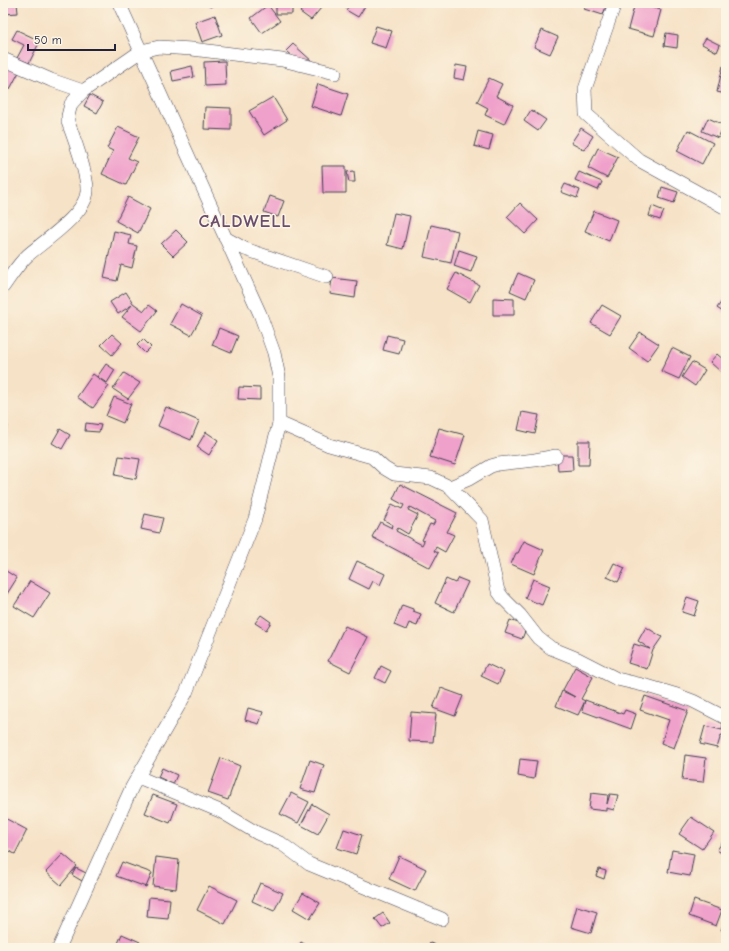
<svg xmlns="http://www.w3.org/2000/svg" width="729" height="951" font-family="'Comic Neue',sans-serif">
	<rect width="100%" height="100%" fill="#fcf5e5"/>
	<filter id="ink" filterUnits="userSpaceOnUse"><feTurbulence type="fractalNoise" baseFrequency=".025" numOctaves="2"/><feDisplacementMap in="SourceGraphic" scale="8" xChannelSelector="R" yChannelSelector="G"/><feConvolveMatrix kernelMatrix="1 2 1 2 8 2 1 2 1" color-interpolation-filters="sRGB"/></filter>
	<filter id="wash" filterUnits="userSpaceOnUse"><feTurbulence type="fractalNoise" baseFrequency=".012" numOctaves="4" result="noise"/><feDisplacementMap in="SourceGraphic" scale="16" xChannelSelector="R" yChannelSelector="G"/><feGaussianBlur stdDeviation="0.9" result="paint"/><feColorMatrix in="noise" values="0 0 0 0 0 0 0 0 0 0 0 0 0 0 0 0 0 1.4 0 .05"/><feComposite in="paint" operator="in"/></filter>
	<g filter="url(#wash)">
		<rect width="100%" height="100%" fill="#f6e2c6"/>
		<g id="blocks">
			<!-- building -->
			<path fill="#f0a1cb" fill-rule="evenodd" d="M3 3H17L18 13 4 14Z
				M208 3H217L210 7Z
				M276 3H292V14H276Z
				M308 3H315L321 8 311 20 300 12Z
				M351 3H367L358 17 346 10Z
				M586 3H607L603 15 584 9Z
				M635 3 661 10 654 36 628 29Z
				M268 5 280 21 262 33 251 18Z
				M215 15 222 35 202 42 195 22Z
				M376 26 392 31 386 48 370 43Z
				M17 30 40 41 29 63 17 58 24 45 12 39Z
				M542 30 558 37 550 54 534 47Z
				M666 33 678 35 677 48 664 46Z
				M706 38 720 45 717 52 702 44Z
				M293 44 313 62 306 69 286 51Z
				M225 61 226 85 205 86 204 62Z
				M3 65 19 72 10 89 3 85Z
				M456 65 467 67 464 80 454 78Z
				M192 66 194 77 173 81 171 71Z
				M723 66 726 67V94L717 92Z
				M489 78 502 84 496 96 513 105 504 124 485 115 488 108 477 102Z
				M318 84 348 94 341 116 311 106Z
				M90 95 103 102 97 113 84 106Z
				M273 97 287 120 264 135 249 111Z
				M205 107 231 108V130L204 129Z
				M531 110 546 120 538 131 524 121Z
				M708 118 724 125 718 138 702 131Z
				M118 127 139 137 128 158 137 162 126 185 102 174 113 151 107 148Z
				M581 128 593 136 584 150 571 143Z
				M688 130 713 143 702 164 677 151Z
				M478 131 493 135 489 150 474 146Z
				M598 148 618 157 607 178 588 168Z
				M322 166H346V193H323Z
				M354 171 355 182H349L347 172Z
				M579 172 602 182 598 190 575 180Z
				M565 184 580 190 577 198 561 192Z
				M662 187 678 192 674 203 659 198Z
				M270 196 284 201 278 217 264 212Z
				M128 197 150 209 138 233 116 221Z
				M520 203 538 220 525 234 507 217Z
				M652 206 664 211 660 220 649 216Z
				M594 211 617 220 609 241 585 231Z
				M394 213 410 216 403 249 387 245Z
				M431 225 458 231 451 263 424 257Z
				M176 230 188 242 173 256 161 244Z
				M114 231 131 235 129 244 137 246 132 268 121 265 117 281 104 278Z
				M459 250 477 256 471 272 454 266Z
				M456 273 479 285 470 302 447 289Z
				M518 273 534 280 526 298 510 291Z
				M332 278 357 281 355 298 330 294Z
				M126 292 133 303 144 311 149 305 157 311 141 331 122 317 132 305 118 314 110 302Z
				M725 297H726V314L717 308Z
				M493 298 514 299V315H493Z
				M181 304 202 316 191 335 170 324Z
				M602 305 621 316 610 334 591 323Z
				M219 328 238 336 231 353 212 345Z
				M640 332 659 344 647 361 629 348Z
				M112 334 122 343 112 355 101 345Z
				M387 335 403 339 399 354 383 350Z
				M143 339 151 347 145 353 137 345Z
				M672 348 690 357 679 379 661 371Z
				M717 354 726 362V369L722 373 710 362Z
				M692 362 705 370 695 386 682 377Z
				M106 364 115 370 107 383 97 377Z
				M124 373 140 383 128 399 113 389Z
				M93 374 109 386 93 408 77 397Z
				M239 387 260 388V400L238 399Z
				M114 397 131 404 123 423 106 416Z
				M166 407 199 421 191 440 158 426Z
				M522 412 539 415 535 434 518 430Z
				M86 423 101 425 99 432 85 431Z
				M3 424 8 426 3 435Z
				M439 428 465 435 455 465 430 457Z
				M60 429 70 435 62 449 52 443Z
				M206 432 218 440 209 455 197 447Z
				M578 441H590L589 465H578Z
				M557 455H572L573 470 558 471Z
				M119 456 140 459 136 479 115 475Z
				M400 484 457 513 447 532 454 535 445 552 436 547 434 551 438 553 430 568 372 537 380 522 392 528 393 525 384 520 392 504 402 509 404 505 393 499ZM410 507 435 521 433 525 430 524 422 540 424 541 422 545 396 531 398 528 408 534 418 515 408 510Z
				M145 514 163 518 159 533 141 529Z
				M524 541 544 550 534 574 511 564 516 553H518Z
				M357 561 385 574 380 585 373 581 369 589 349 579Z
				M614 563 625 568 618 582 607 577Z
				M3 569 17 578 5 597 3 595Z
				M458 578 468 582 454 612 435 603 446 579 455 583Z
				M533 579 550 586 542 605 525 598Z
				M30 581 50 593 34 618 14 606Z
				M687 597 699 601 694 616 682 612Z
				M402 605 413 609V611L421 614 417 626 409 623 406 630 394 625Z
				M261 615 271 622 266 630 255 623Z
				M510 620 527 626 522 639 505 633Z
				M345 626 368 637 350 672 328 661Z
				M646 627 662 637 653 650 647 669 628 663 634 644 650 649 638 641Z
				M487 664 504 672 498 684 481 676Z
				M381 666 391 671 385 683 375 678Z
				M575 667 593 677 581 699 585 701 578 715 556 706 562 691 575 697 563 690Z
				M441 688 463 696 455 716 433 708Z
				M645 696 688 711 674 748 661 743 669 720 640 710Z
				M585 700 623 714 625 710 636 714 631 729 582 711Z
				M248 708 263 712 259 724 245 720Z
				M411 712 436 714 433 742 409 741Z
				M724 719H726V736L721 735 717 748 700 744 705 726 722 730Z
				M685 755 706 758 703 782 682 780Z
				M221 758 240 766 228 800 208 793Z
				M520 759 537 761 534 779 518 776Z
				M310 760 324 765 315 793 300 789Z
				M162 768 177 775 173 784 158 777Z
				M291 793 309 802 298 823 280 814Z
				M591 793 608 795 607 804 610 794 618 795 614 810 606 808V811L589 809Z
				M153 795 177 804 170 823 145 813Z
				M312 804 329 814 318 834 301 825Z
				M3 817 27 830 15 854 3 848Z
				M691 817 714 832 702 849 679 834Z
				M344 829 362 835 356 854 337 848Z
				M726 837V856L717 850Z
				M672 850 694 854 690 876 668 872Z
				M63 854 77 866 61 885 46 872Z
				M399 856 426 869 415 891 389 879Z
				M156 857 179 860 176 889 153 886Z
				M122 862 152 873 146 887 116 876Z
				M76 868 86 873 82 881 72 875Z
				M599 869 606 871 604 879 596 876Z
				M260 883 283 893 274 911 252 901Z
				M209 886 237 900 225 924 197 910Z
				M303 893 320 903 310 919 293 909Z
				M149 897 170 899 168 919 147 917Z
				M694 900 722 910 716 926 689 916Z
				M577 906 597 912 591 933 571 927Z
				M383 913 390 923 382 928 375 919Z
				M726 918V931L721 930Z
				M122 934 140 942 138 948H116Z
				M301 942 311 948H297Z
				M430 943 442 948H428Z"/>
		</g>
	</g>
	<g filter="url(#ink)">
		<use href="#blocks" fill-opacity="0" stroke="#423f50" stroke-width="1"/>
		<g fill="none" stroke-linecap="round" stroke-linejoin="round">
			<defs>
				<path id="minor" d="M615 3 585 89 586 114 639 160 726 208
					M3 59 51 80 83 91
					M225 238 245 249 327 277
					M3 287C11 276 18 264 28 255 44 241 86 214 87 191 88 176 74 138 68 122V116L71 104 83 91 141 51 159 47 192 49 282 60 335 73
					M279 423 329 445 372 457 384 468 394 474 431 478 450 487 482 520 498 591 503 598 520 615 538 638 551 648 578 659 617 679 647 686 677 695 693 701 726 718
					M450 487 469 479 491 466 498 464 535 460 556 456
					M138 777 220 811 257 833 282 844 309 864 442 919
					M59 948 132 787 186 693 255 519 279 423V377L274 353 260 314 119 3"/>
			</defs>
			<!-- minor casing -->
			<use href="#minor" stroke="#423f50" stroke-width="14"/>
			<!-- minor -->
			<use href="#minor" stroke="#fff" stroke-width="13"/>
		</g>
	</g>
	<g text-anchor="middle" stroke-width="3" stroke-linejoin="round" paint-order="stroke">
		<!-- district labels -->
		<g font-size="18" font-weight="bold" letter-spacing="1" fill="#6a4e6d" stroke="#fcf5e5">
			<text x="245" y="227">CALDWELL</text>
		</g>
	</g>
	<!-- margin -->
	<rect width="729" height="951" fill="none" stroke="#fcf5e5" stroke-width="16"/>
	<!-- scale -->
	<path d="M28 44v6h87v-6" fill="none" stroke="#22223b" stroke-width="2"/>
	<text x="34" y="44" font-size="12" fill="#22223b" stroke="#fcf5e5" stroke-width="3" paint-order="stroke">50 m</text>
</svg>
